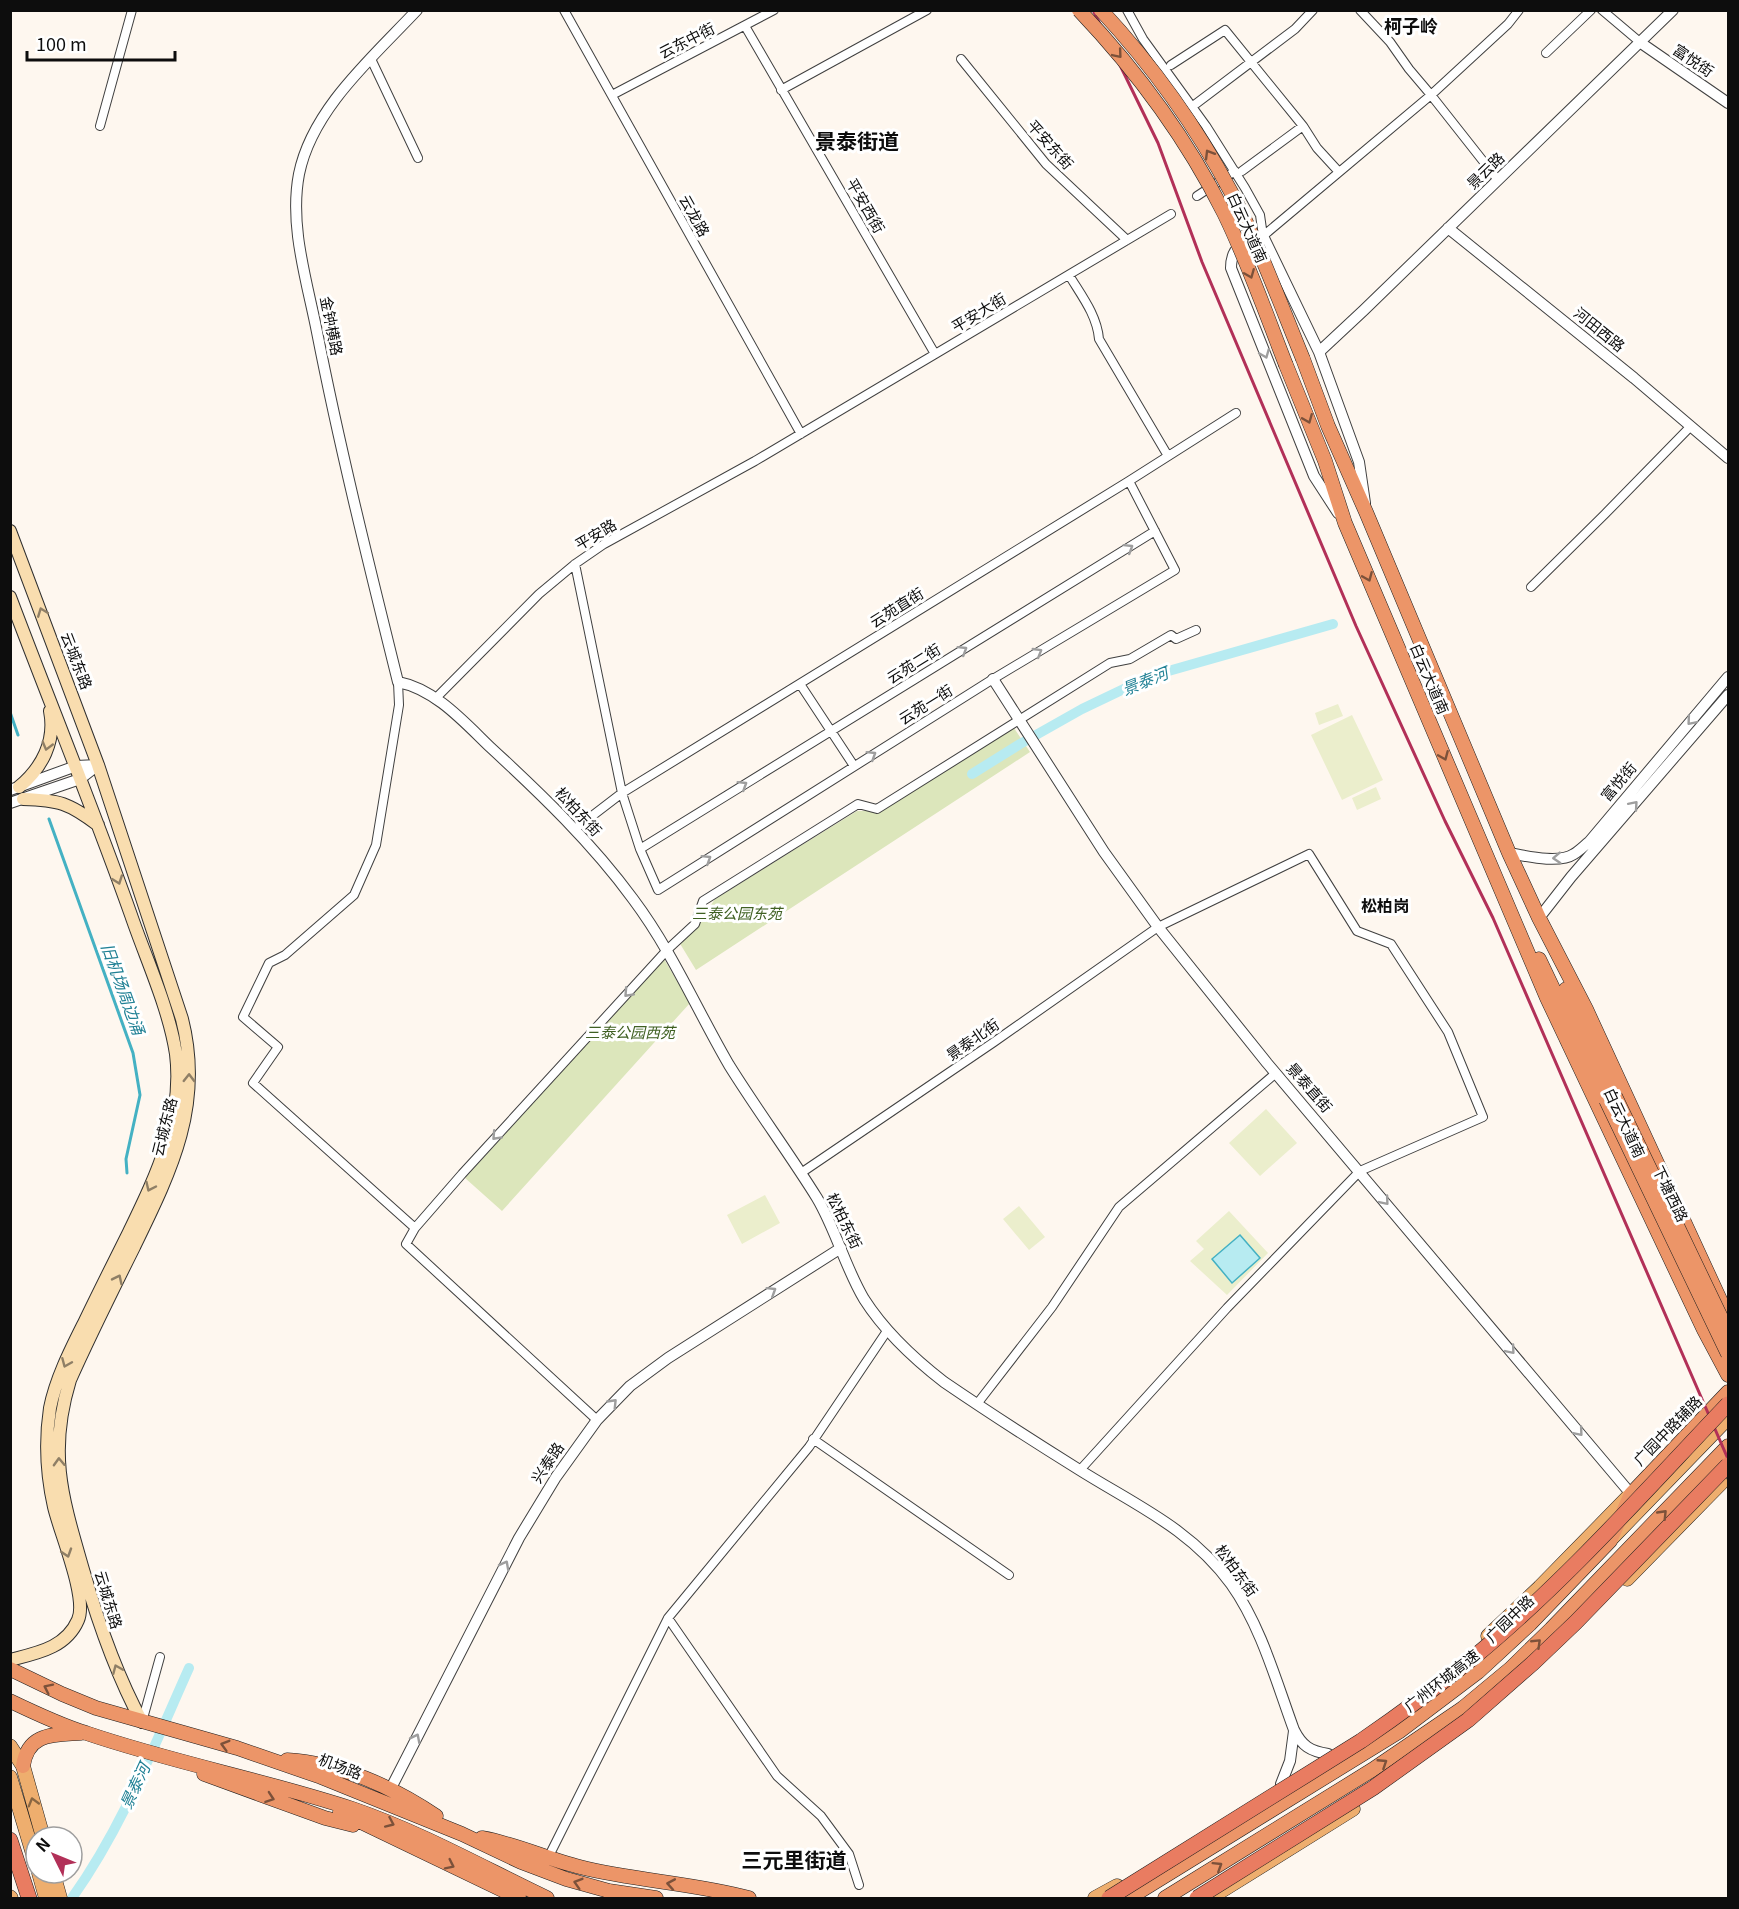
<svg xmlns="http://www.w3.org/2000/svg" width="1739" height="1909" font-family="Georgia,'Noto Sans SC',serif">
	<rect width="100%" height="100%" fill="#fef7ef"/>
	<!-- green -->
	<path fill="#dce6bb" d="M1014 728 1030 752 696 970 679 942 697 926 715 899 857 811H878Z
		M664 959 690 1003 502 1211 465 1178Z"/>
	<!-- pitch -->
	<path fill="#ebeecc" d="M1338 704 1343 716 1319 725 1315 713Z
		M1352 715 1383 780 1342 800 1311 735Z
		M1376 787 1381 799 1357 810 1352 798Z
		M1266 1109 1297 1143 1260 1176 1229 1143Z
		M765 1195 780 1223 742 1244 727 1215Z
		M1019 1206 1045 1237 1029 1250 1003 1219Z
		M1229 1211 1268 1253 1227 1295 1190 1261 1204 1249 1196 1241Z"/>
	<!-- water -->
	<path fill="#b7ebf1" stroke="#44b1c3" stroke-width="1.5" d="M1240 1235 1260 1258 1232 1283 1212 1259Z"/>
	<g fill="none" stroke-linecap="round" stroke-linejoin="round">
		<!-- stream -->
		<path stroke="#44b1c3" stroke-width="3" d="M10 712 18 735
			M49 819 133 1053 140 1095 126 1159 127 1173"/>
		<!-- canal -->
		<path stroke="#b7ebf1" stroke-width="10" d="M972 774 1020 744 1082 709 1151 676 1333 624
			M72 1898C122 1828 154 1746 189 1668"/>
		<defs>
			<path id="minor" d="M564 10 801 434
				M1127 10 1143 39 1206 126 1245 188 1260 215 1263 236
				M1360 10 1390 42 1409 69 1431 95 1508 24 1519 10
				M1602 10 1641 43
				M745 26 935 354
				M1546 53 1591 10
				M371 59 418 158
				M961 59 1046 164 1127 240
				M1171 65 1225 30 1303 126 1317 148 1339 172
				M781 90 927 10
				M612 95 774 10
				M1193 106 1295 29 1313 10
				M100 126 132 10
				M1242 171 1303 126
				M1197 196 1235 171
				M1263 236 1431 95 1498 180
				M1069 275C1081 295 1097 315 1099 339L1168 456
				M575 564 622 793 640 849 658 890 993 679 1175 570 1129 481
				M1531 587 1605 514 1691 426
				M398 682 399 705 376 845 354 895 285 955 269 963 243 1017 278 1047 253 1083 415 1228
				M800 684 854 766
				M435 699 539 594 575 564 604 544 755 461 1171 214
				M575 829 622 793 1129 481 1236 413
				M640 849 1155 531
				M801 1173 994 1042 1158 927 1309 854 1357 931 1391 944 1448 1032 1483 1117 1360 1171 1227 1308 1080 1470
				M977 1404 1052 1307 1119 1207 1276 1073
				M597 1420 406 1244 415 1228 462 1174 668 949 695 924 703 901 858 804 877 809 1110 663 1130 659 1171 635 1176 639 1196 630
				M813 1439 1009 1575
				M668 1618 777 1776 821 1816 849 1854 859 1885
				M142 1722 160 1657
				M548 1858 668 1618 809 1447 887 1331"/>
			<path id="tertiary" d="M417 10C373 57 312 109 299 174 289 226 307 281 317 332 340 449 369 565 398 682 435 689 464 722 490 747 541 794 592 843 633 899 672 951 697 1010 729 1065 757 1110 789 1153 817 1198 836 1230 845 1267 864 1299 885 1332 913 1358 944 1382 988 1412 1033 1441 1078 1469 1135 1505 1190 1528 1231 1584 1261 1626 1276 1681 1294 1730 1302 1746 1310 1751 1328 1754
				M1641 43 1728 103
				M1448 228 1634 378 1728 458
				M1319 352 1364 310 1673 10
				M1338 513 1314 476 1231 268C1231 246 1244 241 1263 236L1319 352 1359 462 1365 503
				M993 679 1104 852 1158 927 1267 1063 1631 1494
				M10 790 76 766 98 765
				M10 803 80 779 98 765
				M1509 853C1526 856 1559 864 1574 854 1579 851 1584 846 1589 842L1728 677
				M1539 918 1571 877 1728 695
				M1281 1784 1290 1761 1294 1731
				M390 1790 519 1538 556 1477 597 1420 630 1386 668 1358 841 1248"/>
			<path id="secondary" d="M10 531 98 765 182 1019C204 1105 171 1171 134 1247 112 1291 90 1335 70 1380 47 1455 63 1500 84 1573 99 1625 116 1674 142 1722
				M10 597C50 703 93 808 131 915 146 959 169 1008 176 1054 184 1119 156 1176 129 1232 114 1262 99 1292 85 1321 71 1349 56 1378 50 1408 45 1441 47 1476 54 1507 60 1533 88 1598 78 1620 66 1648 37 1653 10 1660
				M19 787C42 768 56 741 50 711
				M23 799C59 800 69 803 98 825"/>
			<path id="primary" d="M1611 1539 1728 1418
				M1627 1579 1721 1483
				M1488 1636 1540 1587 1628 1497
				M10 1746 23 1766 43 1837
				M10 1777 36 1864
				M39 1873 46 1898
				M53 1873 60 1898
				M10 1897 11 1898
				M1095 1898 1117 1886
				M1210 1898 1353 1809"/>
			<path id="trunk" d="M1303 359 1328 426 1366 512 1509 853 1539 918 1586 1009 1728 1317
				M1286 365 1325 461 1345 523 1547 998 1704 1330 1728 1375
				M1539 959 1606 1100
				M1566 989 1614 1094
				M10 1669 62 1694 96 1708 237 1748 321 1777 462 1834 521 1862 566 1879 609 1891 656 1898
				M10 1701C35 1713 60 1725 86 1733 174 1763 265 1780 353 1809 420 1832 484 1868 547 1898
				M287 1760C340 1763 393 1787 436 1816
				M23 1766C28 1732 54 1735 81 1733
				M204 1774 325 1818 353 1825
				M340 1812 519 1898
				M482 1838C516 1844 547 1859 580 1867 636 1881 694 1883 749 1898
				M1129 1898 1400 1731 1478 1672 1530 1624 1610 1541 1631 1494 1728 1392
				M1165 1898 1372 1770 1463 1708 1510 1669 1551 1629 1728 1446"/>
			<path id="motorway" d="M10 1840 29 1898"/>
		</defs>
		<!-- minor casing -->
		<use href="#minor" stroke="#404040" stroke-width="10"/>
		<!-- tertiary casing -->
		<use href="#tertiary" stroke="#404040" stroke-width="12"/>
		<!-- secondary casing -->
		<use href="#secondary" stroke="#2f2f2f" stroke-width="14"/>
		<!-- primary casing -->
		<use href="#primary" stroke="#1e1e1e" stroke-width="15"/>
		<!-- trunk casing -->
		<use href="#trunk" stroke="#1e1e1e" stroke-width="15"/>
		<!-- motorway casing -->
		<use href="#motorway" stroke="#1e1e1e" stroke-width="16"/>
		<!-- minor -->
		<use href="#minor" stroke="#fff" stroke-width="8"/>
		<!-- tertiary -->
		<use href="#tertiary" stroke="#fff" stroke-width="10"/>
		<!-- secondary -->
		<use href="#secondary" stroke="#f9ddaf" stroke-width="12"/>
		<!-- primary -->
		<use href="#primary" stroke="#eeae6e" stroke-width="14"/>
		<!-- trunk -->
		<use href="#trunk" stroke="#ec9568" stroke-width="14"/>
		<!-- motorway -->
		<use href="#motorway" stroke="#e97c61" stroke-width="15"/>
		<!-- rail -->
		<path stroke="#b23058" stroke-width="3" d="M1093 10 1158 143 1202 262 1356 626 1445 821 1493 918 1728 1459"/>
		<defs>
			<path id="trunk-bridge" d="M1079 10C1136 70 1187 139 1224 213 1248 262 1266 314 1286 365
				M1101 10C1151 64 1196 126 1231 192 1259 245 1280 303 1303 359
				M1615 1096 1728 1332
				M1606 1100 1728 1354"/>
			<path id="motorway-bridge" d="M1109 1898 1361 1741C1399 1715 1437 1687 1474 1657 1565 1582 1647 1489 1728 1404
				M1197 1898 1373 1788 1468 1720 1533 1663 1576 1622 1728 1465"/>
		</defs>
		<!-- trunk-bridge casing -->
		<use href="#trunk-bridge" stroke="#1e1e1e" stroke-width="15" stroke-linecap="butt"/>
		<!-- motorway-bridge casing -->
		<use href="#motorway-bridge" stroke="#1e1e1e" stroke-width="16" stroke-linecap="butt"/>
		<!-- trunk-bridge -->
		<use href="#trunk-bridge" stroke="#ec9568" stroke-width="14"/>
		<!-- motorway-bridge -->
		<use href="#motorway-bridge" stroke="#e97c61" stroke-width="15"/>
	</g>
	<!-- one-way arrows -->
	<defs><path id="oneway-chevron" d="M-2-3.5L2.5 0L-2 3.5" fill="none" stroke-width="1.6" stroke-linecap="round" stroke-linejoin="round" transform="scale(1.5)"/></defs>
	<g stroke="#7c513a">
		<use href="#oneway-chevron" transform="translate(1118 54) rotate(50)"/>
		<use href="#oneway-chevron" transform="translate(1209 154) rotate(-121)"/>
		<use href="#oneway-chevron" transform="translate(1250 274) rotate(68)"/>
		<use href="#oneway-chevron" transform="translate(1308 419) rotate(68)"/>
		<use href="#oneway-chevron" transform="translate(1368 577) rotate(67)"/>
		<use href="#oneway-chevron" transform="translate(1444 756) rotate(67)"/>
		<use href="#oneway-chevron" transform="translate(1663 1514) rotate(-46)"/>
		<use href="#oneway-chevron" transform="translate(1537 1643) rotate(-44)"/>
		<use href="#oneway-chevron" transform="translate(48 1688) rotate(-154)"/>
		<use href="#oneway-chevron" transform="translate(225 1745) rotate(-164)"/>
		<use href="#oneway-chevron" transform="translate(1383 1763) rotate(-33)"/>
		<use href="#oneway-chevron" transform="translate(270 1798) rotate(19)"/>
		<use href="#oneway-chevron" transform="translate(390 1823) rotate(24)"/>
		<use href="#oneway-chevron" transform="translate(450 1865) rotate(26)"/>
		<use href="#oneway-chevron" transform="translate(1218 1866) rotate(-32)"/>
		<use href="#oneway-chevron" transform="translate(578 1883) rotate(-163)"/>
		<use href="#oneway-chevron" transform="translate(671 1884) rotate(-170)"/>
	</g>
	<g stroke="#9e9e9e">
		<use href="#oneway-chevron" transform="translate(1265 354) rotate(68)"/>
		<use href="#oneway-chevron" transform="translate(1129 548) rotate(-32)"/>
		<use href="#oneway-chevron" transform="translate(963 650) rotate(-32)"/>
		<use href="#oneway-chevron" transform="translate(1038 652) rotate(-31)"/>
		<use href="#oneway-chevron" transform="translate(1691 721) rotate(130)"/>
		<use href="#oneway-chevron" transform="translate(872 755) rotate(-32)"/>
		<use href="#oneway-chevron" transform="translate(743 785) rotate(-32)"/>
		<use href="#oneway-chevron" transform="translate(1634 805) rotate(-49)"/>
		<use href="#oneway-chevron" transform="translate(1557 858) rotate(177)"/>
		<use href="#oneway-chevron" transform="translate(707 859) rotate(-32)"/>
		<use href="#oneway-chevron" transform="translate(628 993) rotate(133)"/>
		<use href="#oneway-chevron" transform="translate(496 1136) rotate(133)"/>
		<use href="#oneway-chevron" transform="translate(1385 1201) rotate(50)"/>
		<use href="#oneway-chevron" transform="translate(772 1291) rotate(-32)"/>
		<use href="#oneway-chevron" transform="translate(1511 1350) rotate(50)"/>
		<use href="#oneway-chevron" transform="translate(613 1403) rotate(-46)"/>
		<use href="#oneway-chevron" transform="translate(1579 1432) rotate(50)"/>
		<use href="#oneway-chevron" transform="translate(505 1565) rotate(-62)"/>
		<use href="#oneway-chevron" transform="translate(416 1738) rotate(-63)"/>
	</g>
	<g stroke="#8f7f66">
		<use href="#oneway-chevron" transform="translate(42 612) rotate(-111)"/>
		<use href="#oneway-chevron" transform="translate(47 746) rotate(105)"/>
		<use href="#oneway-chevron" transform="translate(118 880) rotate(70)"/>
		<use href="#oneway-chevron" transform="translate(189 1078) rotate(-89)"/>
		<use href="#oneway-chevron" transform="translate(150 1187) rotate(115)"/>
		<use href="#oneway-chevron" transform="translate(118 1279) rotate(-64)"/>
		<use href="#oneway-chevron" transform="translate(66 1363) rotate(113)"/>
		<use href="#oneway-chevron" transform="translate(59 1462) rotate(-92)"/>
		<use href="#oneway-chevron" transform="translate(67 1553) rotate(72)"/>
		<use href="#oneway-chevron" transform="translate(117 1669) rotate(-113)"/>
	</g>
	<use stroke="#896642" href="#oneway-chevron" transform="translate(33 1802) rotate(-106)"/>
	<g text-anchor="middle" stroke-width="6" stroke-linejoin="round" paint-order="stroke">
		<!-- street labels -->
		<g font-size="15" fill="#0d0d0d" stroke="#fff">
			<text transform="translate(687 41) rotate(-27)" y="5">云东中街</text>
			<text transform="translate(1693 61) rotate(34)" y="5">富悦街</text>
			<text transform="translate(1050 145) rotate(48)" y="5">平安东街</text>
			<text transform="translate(1486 171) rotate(-44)" y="5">景云路</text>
			<text transform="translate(865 206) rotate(60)" y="5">平安西街</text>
			<text transform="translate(694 216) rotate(61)" y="5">云龙路</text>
			<text transform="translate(1247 228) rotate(66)" y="5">白云大道南</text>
			<text transform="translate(979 313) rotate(-31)" y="5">平安大街</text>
			<text transform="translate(331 326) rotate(79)" y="5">金钟横路</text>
			<text transform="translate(1599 330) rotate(39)" y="5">河田西路</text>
			<text transform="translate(596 535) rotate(-31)" y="5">平安路</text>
			<text transform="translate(897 608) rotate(-32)" y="5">云苑直街</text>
			<text transform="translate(76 661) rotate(69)" y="5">云城东路</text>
			<text transform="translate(914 664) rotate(-32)" y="5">云苑二街</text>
			<text transform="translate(1429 679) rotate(67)" y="5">白云大道南</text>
			<text transform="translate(926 705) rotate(-32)" y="5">云苑一街</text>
			<text transform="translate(1619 782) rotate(-50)" y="5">富悦街</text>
			<text transform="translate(578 812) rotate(47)" y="5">松柏东街</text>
			<text transform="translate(973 1040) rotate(-35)" y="5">景泰北街</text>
			<text transform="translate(1309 1088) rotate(49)" y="5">景泰直街</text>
			<text transform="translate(1624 1123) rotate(65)" y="5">白云大道南</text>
			<text transform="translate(165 1127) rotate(-76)" y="5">云城东路</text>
			<text transform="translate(1670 1194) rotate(64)" y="5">下塘西路</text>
			<text transform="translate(844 1221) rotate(64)" y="5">松柏东街</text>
			<text transform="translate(1668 1431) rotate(-46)" y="5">广园中路辅路</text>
			<text transform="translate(548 1463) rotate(-56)" y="5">兴泰路</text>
			<text transform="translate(1236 1571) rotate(54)" y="5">松柏东街</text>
			<text transform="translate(108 1600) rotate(73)" y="5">云城东路</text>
			<text transform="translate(1510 1619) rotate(-44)" y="5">广园中路</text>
			<text transform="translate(1442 1681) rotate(-38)" y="5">广州环城高速</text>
			<text transform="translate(340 1767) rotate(21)" y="5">机场路</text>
		</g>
		<!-- park labels -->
		<g font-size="15" font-style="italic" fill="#3f6022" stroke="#fff">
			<text x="737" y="919">三泰公园东苑</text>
			<text x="630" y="1038">三泰公园西苑</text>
		</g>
		<!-- water labels -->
		<g font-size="16" font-style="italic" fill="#208195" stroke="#fff">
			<text transform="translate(1145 681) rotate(-22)" y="6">景泰河</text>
			<text transform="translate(123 989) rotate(70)" y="6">旧机场周边涌</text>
			<text transform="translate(135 1786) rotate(-65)" y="6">景泰河</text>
		</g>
		<!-- neighbourhood labels -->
		<g font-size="16" font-weight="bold" fill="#0d0d0d" stroke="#fff">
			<text x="1385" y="912">松柏岗</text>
		</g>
		<!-- quarter labels -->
		<g font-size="18" font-weight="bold" fill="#0d0d0d" stroke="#fff">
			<text x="1411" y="33">柯子岭</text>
		</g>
		<!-- district labels -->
		<g font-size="21" font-weight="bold" fill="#0d0d0d" stroke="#fff">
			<text x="857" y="149">景泰街道</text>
			<text x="794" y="1868">三元里街道</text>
		</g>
	</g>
	<!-- border -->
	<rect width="1739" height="1909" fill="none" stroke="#0d0d0d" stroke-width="24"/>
	<!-- north arrow -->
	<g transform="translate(54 1855) rotate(313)"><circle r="28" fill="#ffffff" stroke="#9e9e9e" stroke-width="1.5"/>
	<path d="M0-4.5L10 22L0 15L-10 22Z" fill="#b23058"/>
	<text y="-9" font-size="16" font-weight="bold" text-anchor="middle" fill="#0d0d0d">N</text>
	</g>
	<!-- scale -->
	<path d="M27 51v9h148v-9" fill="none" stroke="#0d0d0d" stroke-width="3"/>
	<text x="36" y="51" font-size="18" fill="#0d0d0d" stroke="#ffffff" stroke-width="4.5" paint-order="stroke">100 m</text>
</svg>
